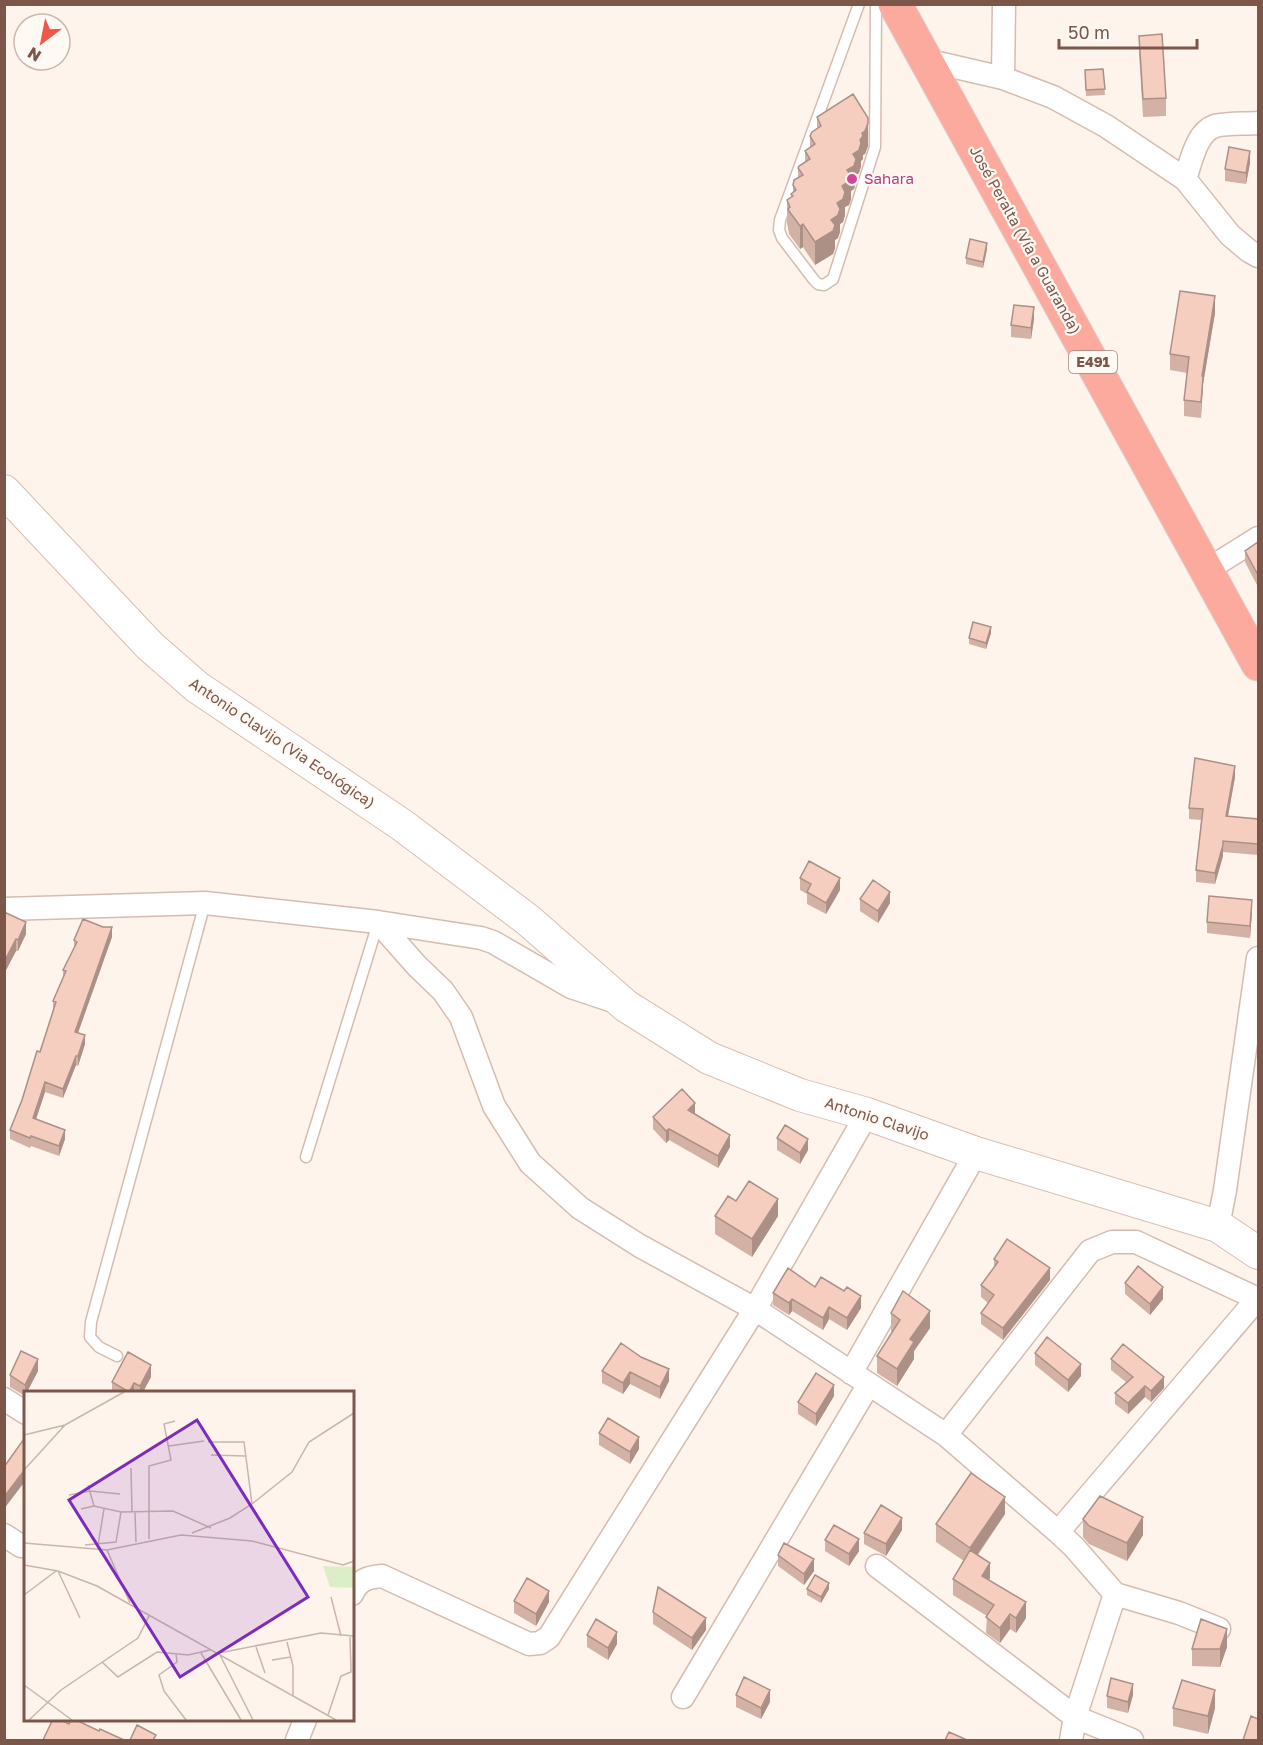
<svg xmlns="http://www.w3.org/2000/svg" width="1263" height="1745" font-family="'Golos Text',sans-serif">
	<rect width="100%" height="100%" fill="#fef4eb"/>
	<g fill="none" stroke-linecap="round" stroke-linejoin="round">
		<defs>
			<path id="lane" d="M859 4 780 220 779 230 782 238 814 280 818 284 824 285 833 279 875 147 876 4
				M306 1157 378 923
				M117 1356 99 1347 90 1337 91 1322 205 903"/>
			<path id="street" d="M925 60 1003 78 1053 97 1106 126 1185 179 1230 235 1249 251 1258 256
				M1003 78 1004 4
				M1185 179C1191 163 1196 132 1215 126 1227 123 1246 124 1258 123
				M1207 570 1258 538
				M4 909 205 903 378 922 481 938 493 942 571 987 616 1002
				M378 922 417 966 443 991 461 1017 494 1106 530 1163 580 1208 640 1246 755 1309 946 1435 1058 1532 1074 1547 1115 1594 1179 1613 1219 1629
				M1218 1226 1225 1190 1258 958
				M851 1373 976 1153
				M4 1399 26 1413
				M946 1435 1090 1251 1112 1242H1136L1258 1299
				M1058 1532 1258 1298
				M4 1535 21 1546
				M877 1566 1075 1717 1132 1740
				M352 1594C358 1580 368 1577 382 1576L529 1644 540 1643 549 1637 755 1309 867 1114
				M683 1697 869 1384
				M297 1740 305 1720
				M1071 1740 1075 1717 1115 1594"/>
			<path id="secondary" d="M4 491 150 646 197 687 402 825 528 920 626 1006 709 1058 800 1095 867 1114 976 1153 1218 1226 1258 1253"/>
			<path id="highway" d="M895 4 1258 664"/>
		</defs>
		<!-- lane casing -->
		<use href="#lane" stroke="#d5bcb1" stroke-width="13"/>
		<!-- street casing -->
		<use href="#street" stroke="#d5bcb1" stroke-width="25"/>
		<!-- secondary casing -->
		<use href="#secondary" stroke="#dabdb0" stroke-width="34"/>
		<!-- highway casing -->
		<use href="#highway" stroke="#dbd0cc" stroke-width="35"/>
		<!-- lane -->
		<use href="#lane" stroke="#fff" stroke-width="10"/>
		<!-- street -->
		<use href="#street" stroke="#fff" stroke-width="22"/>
		<!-- secondary -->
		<use href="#secondary" stroke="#fff" stroke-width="32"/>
		<!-- highway -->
		<use href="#highway" stroke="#fcaa9e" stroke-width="33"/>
	</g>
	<!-- wall -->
	<path fill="#d4b1a5" d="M1139 36 1166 98V116L1143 117 1139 53Z
		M1103 69 1105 95 1086 96 1085 70Z
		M817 117 868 118V146L865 154 863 155V159L861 161V166L859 173 856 175V182L854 189 851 191V199L849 205 845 207V215L843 222 840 224V232L838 238 835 240V248L833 254 815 265 803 247 800 249 789 234 787 223V200L791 197V194L793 193V185L798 177V168L805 162V151L810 147V136L817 128Z
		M1250 163 1246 184 1225 181V169Z
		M987 249 983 268 966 264V258Z
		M1215 313 1203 384 1201 418 1184 416V400L1187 373 1170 370V354Z
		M1034 319 1031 339 1011 337V325Z
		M1258 542V587L1245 562V551Z
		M991 633 986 649 969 644V638Z
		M1235 777 1228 816 1258 819V855L1223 852V856L1215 884 1196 882V870L1201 820 1189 819V808Z
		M800 878 840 890 826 914 807 904V894L800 890Z
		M860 899 890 903 878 923 860 911Z
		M4 912 26 934 18 951H16L4 974Z
		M1252 912 1250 938 1207 933V922Z
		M112 937 78 1033 85 1044 78 1066 76 1065 63 1098 45 1092 36 1119 65 1139 59 1156 31 1146 30 1148 10 1139V1130L40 1052 53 1010V1001L63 979V970L74 948V940Z
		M695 1115 730 1147 718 1168 669 1140 666 1143 653 1129V1117Z
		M777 1138 808 1150 800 1164 777 1150Z
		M736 1201 778 1216 752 1257 715 1234V1216Z
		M994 1259 1050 1280 1003 1340 981 1324V1313L988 1303 981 1297V1285L994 1268Z
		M1125 1283 1163 1299 1150 1315 1125 1294Z
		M815 1287 861 1308 847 1330 829 1319 823 1330 792 1311 789 1315 773 1305V1293Z
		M891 1313 930 1328 914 1351V1359L897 1386 877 1373V1356L892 1332 891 1331Z
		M621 1343 669 1381 660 1399 630 1384 623 1394 602 1383V1371Z
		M1035 1353 1081 1376 1068 1392 1035 1365Z
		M1111 1359 1164 1388 1151 1402 1145 1397 1128 1414 1115 1404V1393L1126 1382 1111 1370Z
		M38 1371 27 1392H26L25 1396 10 1387V1375Z
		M151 1377 143 1392H112V1382Z
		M834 1396 816 1426 798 1414V1402Z
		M599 1433 639 1449 630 1464 599 1445Z
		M1005 1514 978 1555 990 1578 989 1580 1026 1618 1016 1633 1010 1629 1000 1643 986 1633 987 1616 953 1595V1579L964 1561 936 1542V1524Z
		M1083 1519 1143 1535 1127 1561 1089 1544 1083 1537Z
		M902 1530 886 1556 864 1544V1533Z
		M825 1540 859 1551 849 1566 825 1551Z
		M778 1555 814 1571 804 1585 778 1566Z
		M807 1589H829L821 1603 807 1595Z
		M514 1601 549 1602 536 1626 514 1613Z
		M653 1612 706 1630 692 1650 653 1624Z
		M587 1635 617 1644 608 1660 587 1647Z
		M1227 1647 1220 1667 1192 1666V1649Z
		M736 1695 770 1702 761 1719 736 1707Z
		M1133 1695 1128 1713 1107 1708V1696Z
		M1173 1708H1215L1208 1734 1173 1726Z"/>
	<!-- shaded-wall -->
	<path fill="#ac9086" d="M868 123V146L865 154 863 155V159L861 161V166L859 173 856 175V182L854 189 851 191V199L849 205 845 207V215L843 222 840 224V232L838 238 835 240V248L833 254 815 265V242L831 220 847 170 862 133Z
		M1250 151V163L1246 184V173Z
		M803 224V247L800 249V226Z
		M987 243V249L983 268V262Z
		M1215 296V313L1203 384 1201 418 1202 376Z
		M1034 307V319L1031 339V328Z
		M991 627V633L986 649V643Z
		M1235 766V777L1226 827V816Z
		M1223 845V856L1215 884V873Z
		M840 878V890L826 914V903Z
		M890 892V903L878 923V911Z
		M1252 900V912L1250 938V926Z
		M26 922V934L18 951V940Z
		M112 927V937L75 1041V1032Z
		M16 939V951L4 974V962Z
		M85 1035V1044L78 1066V1056Z
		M76 1056V1065L63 1098V1089Z
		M45 1082V1092L33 1128V1118Z
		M695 1103V1115L688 1110Z
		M669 1129V1140L666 1143V1131Z
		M65 1130V1139L59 1156V1146Z
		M730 1135V1147L718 1168V1156Z
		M808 1139V1150L800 1164V1153Z
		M778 1199V1216L752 1257V1239Z
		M1050 1268V1280L1003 1340V1328Z
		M1163 1287V1299L1150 1315V1304Z
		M861 1296V1308L847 1330V1318Z
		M792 1299V1311L789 1315V1303Z
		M829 1307V1319L823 1330V1318Z
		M930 1311V1328L914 1351V1359L897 1386V1369L910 1339Z
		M38 1359V1371L27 1392H26L25 1396V1385Z
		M1081 1364V1376L1068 1392V1380Z
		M151 1365V1377L143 1392H140V1386Z
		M669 1369V1381L660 1399V1387Z
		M630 1372V1384L623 1394V1383Z
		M1164 1377V1388L1151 1402V1391Z
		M134 1383V1392H129Z
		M834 1385V1396L816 1426V1414Z
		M1145 1386V1397L1128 1414V1403Z
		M639 1437V1449L630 1464V1452Z
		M26 1468V1480L4 1509V1497Z
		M1005 1497V1514L970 1565V1548Z
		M1143 1517V1535L1127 1561V1543Z
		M902 1518V1530L886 1556V1544Z
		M859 1539V1551L849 1566V1554Z
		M814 1559V1571L804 1585V1574Z
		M990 1563V1578L982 1591V1576Z
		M829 1583V1589L821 1603V1597Z
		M549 1591V1602L536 1626V1614Z
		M1026 1602V1618L1016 1633V1618Z
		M1010 1614V1629L1000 1643V1628Z
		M706 1618V1630L692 1650V1638Z
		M1227 1629V1647L1220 1667V1649Z
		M617 1632V1644L608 1660V1648Z
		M1133 1684V1695L1128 1713V1702Z
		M770 1690V1702L761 1719V1708Z
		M1215 1690V1708L1208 1734V1716Z"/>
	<!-- building -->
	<path fill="#f6cec0" stroke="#ac9086" stroke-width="1.5" d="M1162 34 1166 98 1143 99 1139 36Z
		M1103 69 1105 89 1086 90 1085 70Z
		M853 94 868 118V123L865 131 862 133 863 136 860 140 861 143 859 150 853 154 856 159 854 166 847 170 851 176 849 181 842 186 845 192 843 199 837 203 840 209 838 215 831 220 835 225 833 231 815 242 803 224 800 226 789 211 788 209 790 207 787 200 793 196 791 194 796 190 793 185 794 180 803 175 798 168 799 166 810 159 805 151 815 144 810 136 812 132 821 126 817 117Z
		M1229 147 1250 151 1246 173 1225 169Z
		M970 239 987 243 983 262 966 258Z
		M1180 291 1215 296 1202 376 1203 377 1201 402 1184 400 1189 357 1170 354Z
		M1014 305 1034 307 1031 328 1011 325Z
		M1258 542V575L1245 551Z
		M973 622 991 627 986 643 969 638Z
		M1195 758 1235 766 1226 816 1258 819V844L1223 841V845L1215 873 1196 870 1203 809 1189 808Z
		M809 861 840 878 826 903 807 892 811 884 800 878Z
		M873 880 890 892 878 911 860 899Z
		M1209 896 1252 900 1250 926 1207 922Z
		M4 912 26 922 18 940 16 939 4 962Z
		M83 919 103 927H112L75 1032 85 1035 78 1056H76L63 1089 45 1082 33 1118 65 1130 59 1146 31 1136 30 1138 10 1130 22 1100 37 1051 40 1052 56 1002 53 1001 66 971 63 970 77 942 74 940Z
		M682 1089 695 1103 688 1110 730 1135 718 1156 669 1129 666 1131 653 1117Z
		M785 1125 808 1139 800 1153 777 1138Z
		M749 1181 778 1199 752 1239 715 1216 728 1196 736 1201Z
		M1007 1239 1050 1268 1003 1328 981 1313 994 1295 981 1285 998 1262 994 1259Z
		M1138 1266 1163 1287 1150 1304 1125 1283Z
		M788 1268 815 1287 821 1277 844 1291 847 1287 861 1296 847 1318 829 1307 823 1318 792 1299 789 1303 773 1293Z
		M903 1291 930 1311 910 1339 914 1342 897 1369 877 1356 900 1320 891 1313Z
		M1047 1337 1081 1364 1068 1380 1035 1353Z
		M621 1343 641 1357 669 1369 660 1387 630 1372 623 1383 602 1371Z
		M1123 1344 1164 1377 1151 1391 1145 1386 1128 1403 1115 1393 1133 1377 1111 1359Z
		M21 1351 38 1359 25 1385 10 1375Z
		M128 1352 151 1365 140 1386 134 1383 129 1392 112 1382Z
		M816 1373 834 1385 816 1414 798 1402Z
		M608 1418 639 1437 630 1452 599 1433Z
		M26 1436V1468L4 1497V1467Z
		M971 1473 1005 1497 970 1548 936 1524Z
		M1100 1496 1143 1517 1127 1543 1089 1526 1083 1519Z
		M881 1505 902 1518 886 1544 864 1533Z
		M834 1525 859 1539 849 1554 825 1540Z
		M784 1543 814 1559 804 1574 778 1555Z
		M970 1550 990 1563 982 1576 1026 1602 1016 1618 1010 1614 1000 1628 986 1617 994 1605 953 1579Z
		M815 1575 829 1583 821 1597 807 1589Z
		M527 1578 549 1591 536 1614 514 1601Z
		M658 1587 706 1618 692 1638 653 1612Z
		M596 1619 617 1632 608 1648 587 1635Z
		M1201 1619 1227 1629 1220 1649H1192Z
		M744 1677 770 1690 761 1708 736 1695Z
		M1111 1678 1133 1684 1128 1702 1107 1696Z
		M1182 1680 1215 1690 1208 1716 1173 1708Z
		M1251 1716 1258 1719V1740H1243Z
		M53 1719H59L69 1724 71 1719H74L99 1731 100 1729 124 1740H43Z
		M137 1725 156 1735 153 1740H130Z
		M949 1732 967 1740H945Z"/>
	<!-- markers -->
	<circle fill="#d1479c" stroke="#fff9f3" stroke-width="2" cx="852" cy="179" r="6"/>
	<g text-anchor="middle" stroke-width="4.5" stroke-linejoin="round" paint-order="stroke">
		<!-- shield labels -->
		<rect fill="#fff9f3" stroke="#a4877d" stroke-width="1.5" x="1069" y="351" width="48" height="22" rx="4.5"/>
		<g font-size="14" font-weight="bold" fill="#7d564a">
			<text x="1093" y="367">E491</text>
		</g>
		<!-- hotel labels -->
		<g font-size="15" fill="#b23c85" stroke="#fff9f3" text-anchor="start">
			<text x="864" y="184">Sahara</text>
		</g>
		<!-- street labels -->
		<g font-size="15" fill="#7d564a" stroke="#fff9f3">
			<text transform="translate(1025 240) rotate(61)" y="5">José Peralta (Vía a Guaranda)</text>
			<text transform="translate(282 743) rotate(34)" y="5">Antonio Clavijo (Via Ecológica)</text>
			<text transform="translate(877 1119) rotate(18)" y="5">Antonio Clavijo</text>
		</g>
	</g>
	<!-- overview -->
	<g transform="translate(24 1391)">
		<rect width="330" height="330" fill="#fef4eb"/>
		<path d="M299 175 330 176V197L306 196Z" fill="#dceec7"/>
		<path fill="none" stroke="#cab5ab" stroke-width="1.5" d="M0 44 41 34 100 1M184 51H220L228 113M145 55 180 50M187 64 221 65M107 77 108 121M0 79 41 34M64 94 70 115M45 104 66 100 96 103M57 118 70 115 97 121 149 120 187 137M111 121 112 151M168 142 206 127 228 113 268 81 285 51 330 22M125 148V75L147 69 140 33 151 30M0 152 83 159 157 144 228 150 319 174 330 170M61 154 92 151 97 121M74 154 80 118M83 159 106 212M0 174 34 180 73 195 312 329M34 180 56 227M0 204 32 180M307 206 317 245M263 251 269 275V305M232 256 241 282M177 262 217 329M195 262 297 242 330 245M152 263 153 271 135 284 140 300 162 329M196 264 229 329M248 269 267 266M78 271 94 286 133 261 164 264 186 259M0 294 48 329M304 324 317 285 327 281 326 246M5 329 37 299 114 247 125 225"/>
		<path fill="#7b2cbf" fill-opacity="0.15" stroke="#7b2cbf" stroke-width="3" d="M173 29 284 206 156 286 45 109Z"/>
		<rect width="330" height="330" fill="none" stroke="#7d564a" stroke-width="3"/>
	</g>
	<!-- border -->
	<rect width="1263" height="1745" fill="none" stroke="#7d564a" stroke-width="12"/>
	<!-- north arrow -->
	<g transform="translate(42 42) rotate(212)"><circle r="28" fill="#fff9f3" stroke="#cbb8af" stroke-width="1.5"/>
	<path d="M0-4.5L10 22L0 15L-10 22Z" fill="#ef5848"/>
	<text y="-9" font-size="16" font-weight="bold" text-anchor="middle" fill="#7d564a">N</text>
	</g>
	<!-- scale -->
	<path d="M1059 39v9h138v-9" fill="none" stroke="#7d564a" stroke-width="3"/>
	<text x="1068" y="39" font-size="18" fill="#7d564a" stroke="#fff9f3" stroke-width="4.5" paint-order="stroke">50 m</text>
</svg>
